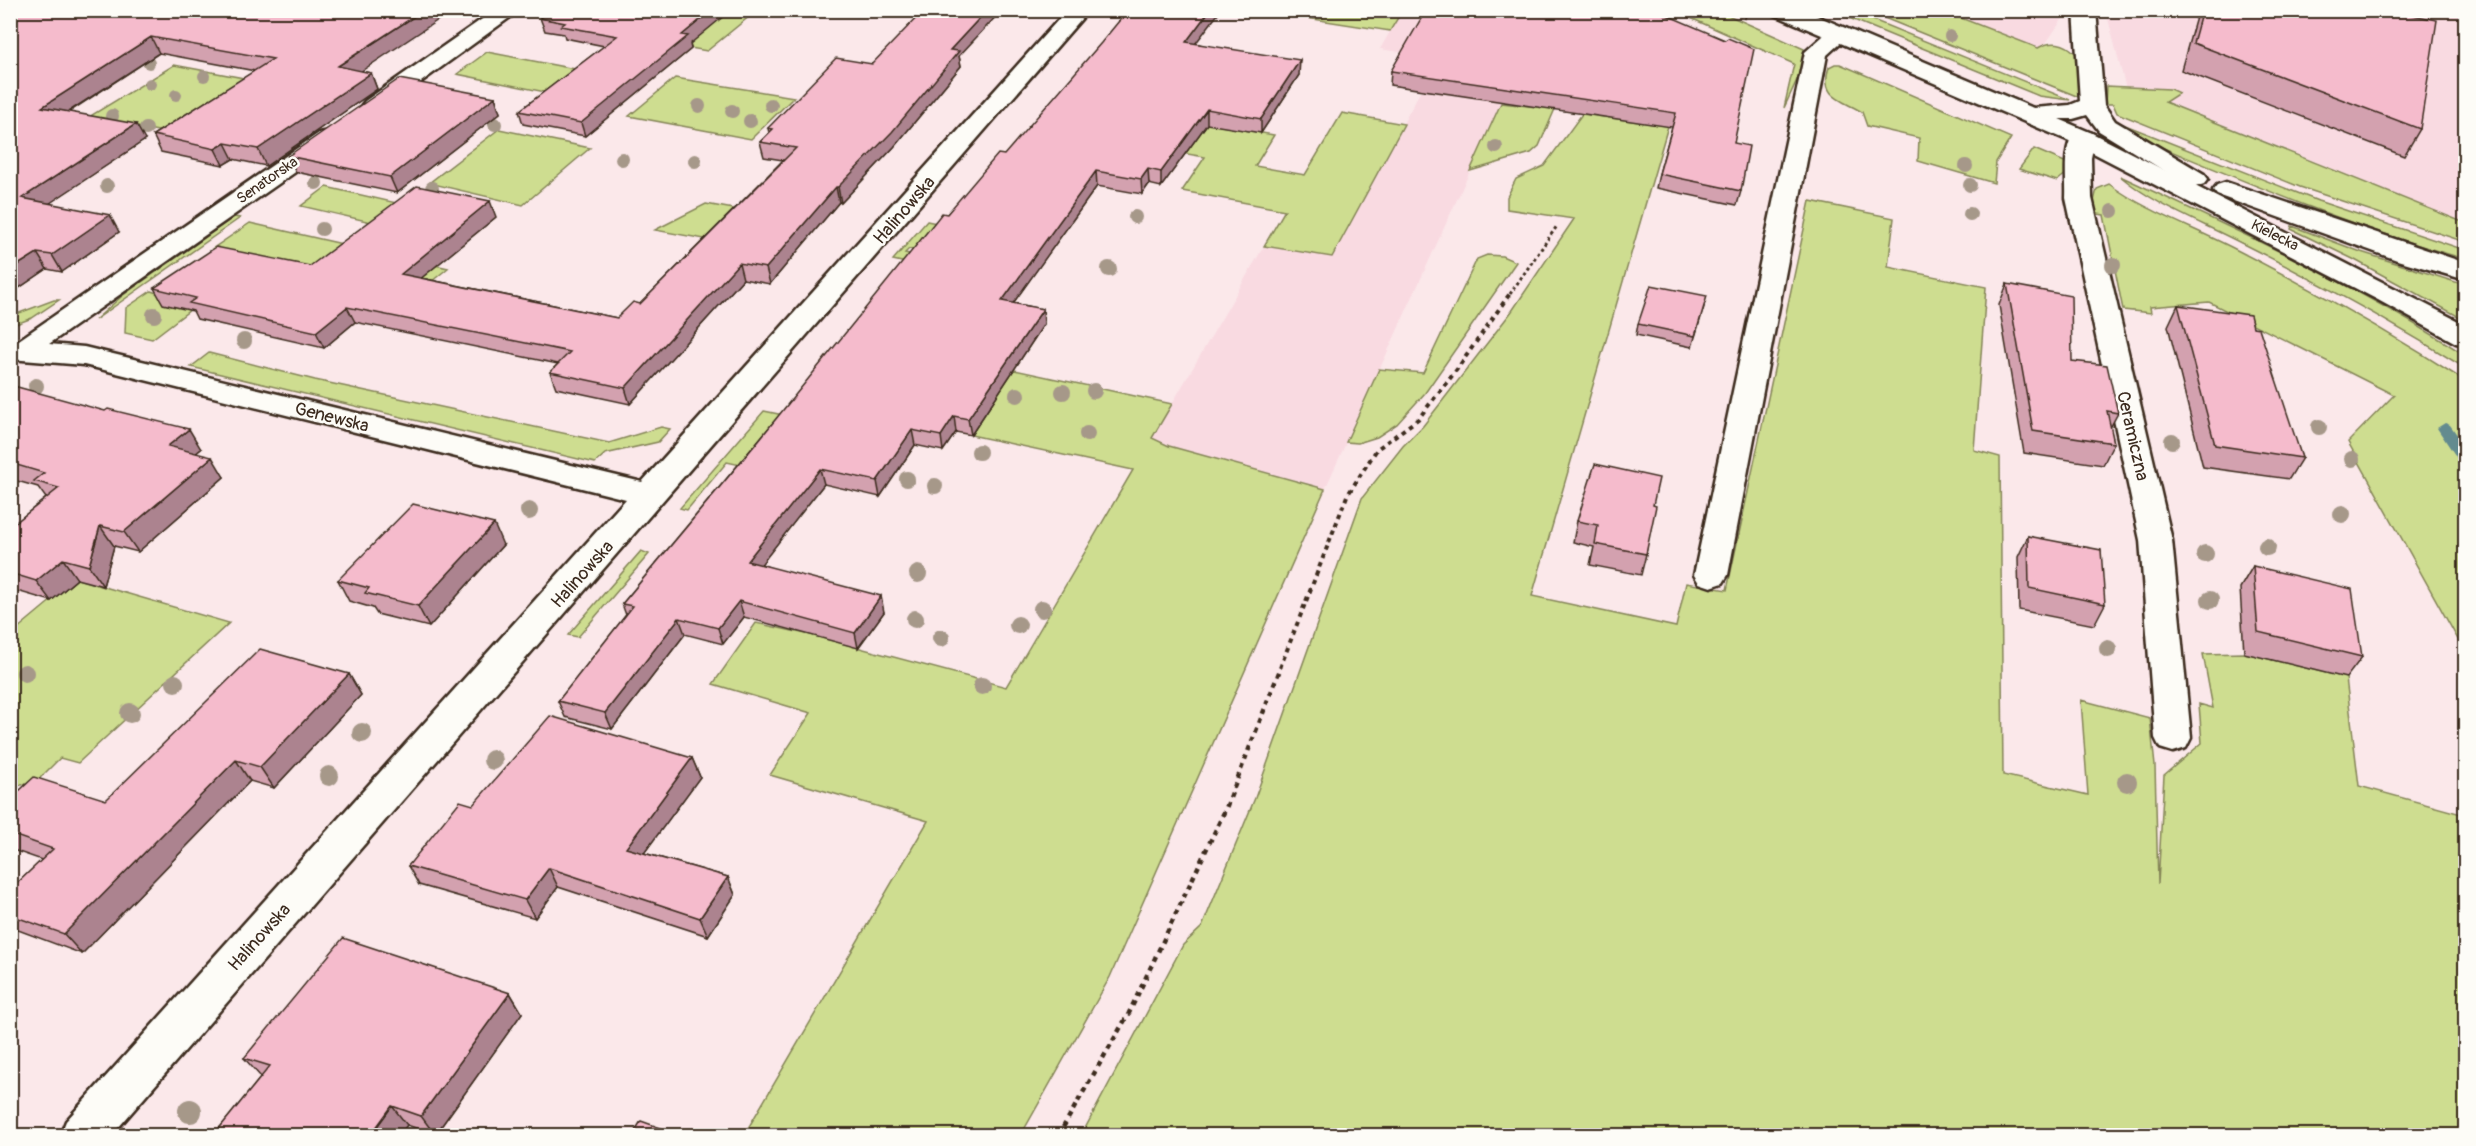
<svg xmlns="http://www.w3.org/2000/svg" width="2476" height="1146" font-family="Pangolin,sans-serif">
	<rect width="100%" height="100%" fill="#fbe8ea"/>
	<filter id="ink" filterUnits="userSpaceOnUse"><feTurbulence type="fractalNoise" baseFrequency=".0167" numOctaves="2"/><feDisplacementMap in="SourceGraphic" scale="12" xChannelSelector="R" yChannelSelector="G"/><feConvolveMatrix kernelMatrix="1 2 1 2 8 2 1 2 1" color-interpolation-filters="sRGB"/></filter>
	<g filter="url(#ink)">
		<!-- built -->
		<path fill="#f9dae1" d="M2066 10V14L2046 43 2038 48 1943 11Z
			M1402 11H1570L1534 106 1501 103 1325 489 1169 446 1152 438 1264 246 1332 257 1438 58 1380 49Z
			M2106 11H2465V223L2165 101 2178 93 2160 88 2126 89Z"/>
		<!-- green -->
		<path fill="#cedd90" stroke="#848457" stroke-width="1.5" d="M653 11H756L707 51 623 36Z
			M1262 11H1402L1390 31Z
			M1675 11H1719L1804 49 1802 69 1784 108 1794 64Z
			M1832 11H1851L2070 100 2039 96Z
			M1867 11H1943L2038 48C2051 40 2065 42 2076 54L2079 97Z
			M487 52 580 70 550 93 457 74Z
			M1835 64H1840L2011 138 1996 162 1994 183 1918 161 1919 138 1867 126 1862 112C1842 100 1819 97 1829 67Z
			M174 65 249 79 169 133 87 118Z
			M675 78 794 97 751 139 629 116Z
			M2106 86 2170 89 2179 93 2165 102 2465 223V242L2300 187 2117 113 2113 104H2105Z
			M1501 103 1555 109 1539 146 1531 153 1470 171Z
			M1342 113 1404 124 1332 257 1264 246 1285 210 1182 191 1205 157 1147 147 1198 122 1274 135 1255 166 1305 175Z
			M1582 114 1668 126 1532 596 1676 627 1686 583 1727 590 1810 201 1894 218 1888 267 1986 287 1974 450 2000 457 2003 775 2088 795 2081 700 2150 718 2155 766 2158 884 2164 775 2202 743 2199 704 2213 708 2203 654 2244 653 2346 678 2359 786 2465 815V1135L1081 1136 1183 945 1202 927 1255 798 1362 498 1403 446 1423 426 1512 311 1574 219 1507 209V197L1516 179 1544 166Z
			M2115 121 2318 201 2465 250V259C2347 226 2234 177 2120 130L2115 125Z
			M499 129 590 148 523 205 429 183Z
			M2034 149 2067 163V173L2057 181 2019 169Z
			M2120 176C2237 230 2356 285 2465 355V368C2393 323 2319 282 2243 244 2201 222 2156 206 2120 176Z
			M2109 184C2146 211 2190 226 2231 247 2311 288 2389 332 2465 381V652L2348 442 2394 395 2209 302 2150 307 2151 313 2123 310 2104 215 2091 213 2097 189Z
			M326 187 401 204 375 223 301 206Z
			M706 204 750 212 721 242 655 230Z
			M234 217 240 218 95 320 122 296Z
			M927 221 946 225 925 252 909 249 905 253 930 259 924 267 893 260Z
			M250 223 448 268 414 296 212 249Z
			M2292 226 2361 252 2465 285V320L2353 259 2291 229Z
			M1487 255 1502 256 1516 262 1425 393 1397 424 1377 437 1358 443 1346 442 1379 369 1423 373 1477 259Z
			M151 291 171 298 190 310 152 339 125 333 126 308Z
			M54 300H59L32 318 11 326V316Z
			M209 353 315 380 609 443 661 427 670 429 658 442 605 454 595 463 191 367Z
			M982 363 1172 404 1152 438 1169 446 1325 489 1110 977 1021 1135H744L928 821 770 775 811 713 713 684 756 623 811 635 1006 687 1133 470 971 435 1004 384Z
			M764 411 793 417 754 468 727 462 687 510 680 508Z
			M641 551 649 554 578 637 568 635Z
			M77 579 229 623 78 763 60 758 36 782 11 787V634Z"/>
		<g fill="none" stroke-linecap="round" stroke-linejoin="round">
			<!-- stream -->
			<path fill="#638b8f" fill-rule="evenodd" d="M2445 423 2450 425 2466 447V465L2461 464 2437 428Z"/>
			<defs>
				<path id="service" d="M2074 10H2096L2104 105 2115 121 2204 174 2208 179 2204 184 2195 187 2186 184 2099 131 2087 115 2073 119H2022L2018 114 2022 109 2070 105 2080 101Z
					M1839 27 1847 29 1850 34 1827 55 1728 575 1723 583 1711 587 1699 583 1694 575 1805 52 1831 29Z
					M2083 131 2092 133 2095 138 2091 158 2092 198 2172 540 2191 738 2186 748 2173 752 2160 748 2155 738 2140 540 2066 198C2067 178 2062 150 2074 133Z"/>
				<path id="minor" d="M495 10H520L381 111H365L361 106 365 101Z
					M1067 10H1089L111 1136H60L66 1121 626 499 84 365 10 359V341L16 342 319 133 328 131 337 133 340 138 337 143 49 344 84 347 642 482Z"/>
				<path id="secondary" d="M1773 10H1803L2092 133 2466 325V345L2456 343 2378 300 2074 143 1775 15Z
					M2226 182 2466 263V280L2397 260 2217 195 2213 190 2217 185Z"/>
			</defs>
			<!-- service casing -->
			<use href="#service" stroke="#3b2a1e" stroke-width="5"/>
			<!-- minor casing -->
			<use href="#minor" stroke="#3b2a1e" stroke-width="5"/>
			<!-- secondary casing -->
			<use href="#secondary" stroke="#3b2a1e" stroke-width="5"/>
			<!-- path-far2 -->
			<path stroke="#3b2a1e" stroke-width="3" stroke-dasharray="3 3" stroke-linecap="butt" d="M1728 10 1746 18
				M1510 294 1557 226"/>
			<!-- path-far1 -->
			<path stroke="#3b2a1e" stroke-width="4" stroke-dasharray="4.5 4.5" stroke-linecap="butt" d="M1280 668 1347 496 1377 449 1418 419 1455 372 1511 292"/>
			<!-- path -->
			<path stroke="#3b2a1e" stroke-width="4.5" stroke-dasharray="5 5" stroke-linecap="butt" d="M1058 1136 1129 1013 1226 808 1281 667"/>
			<!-- service -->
			<use href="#service" fill="#fdfcf7" fill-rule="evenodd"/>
			<!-- minor -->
			<use href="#minor" fill="#fdfcf7" fill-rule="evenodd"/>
			<!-- secondary -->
			<use href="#secondary" fill="#fdfcf7" fill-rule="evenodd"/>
		</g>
		<!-- trees -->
		<g fill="#a69889">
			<circle cx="1950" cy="36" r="6"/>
			<circle cx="149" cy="63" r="6"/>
			<circle cx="204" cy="76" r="6"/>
			<circle cx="150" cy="84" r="6"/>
			<circle cx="176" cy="95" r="6"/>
			<circle cx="771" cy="105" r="7"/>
			<circle cx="699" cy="106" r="7"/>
			<circle cx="732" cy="111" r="7"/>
			<circle cx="112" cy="116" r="7"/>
			<circle cx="750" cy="121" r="7"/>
			<circle cx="495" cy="124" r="7"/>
			<circle cx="146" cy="129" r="7"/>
			<circle cx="1496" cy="147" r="7"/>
			<circle cx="622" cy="159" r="7"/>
			<circle cx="695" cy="161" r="7"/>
			<circle cx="1966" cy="166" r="7"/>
			<circle cx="316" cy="183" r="7"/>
			<circle cx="1970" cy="185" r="7"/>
			<circle cx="107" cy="186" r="7"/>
			<circle cx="432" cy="188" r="7"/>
			<circle cx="2112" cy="211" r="7"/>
			<circle cx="1970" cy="214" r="7"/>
			<circle cx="1135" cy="217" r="7"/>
			<circle cx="322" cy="229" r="7"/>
			<circle cx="2113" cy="265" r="8"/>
			<circle cx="1109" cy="269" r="8"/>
			<circle cx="154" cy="315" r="8"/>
			<circle cx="244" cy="341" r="8"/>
			<circle cx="36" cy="386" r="8"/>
			<circle cx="1094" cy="391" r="8"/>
			<circle cx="1063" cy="392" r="8"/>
			<circle cx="1017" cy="395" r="8"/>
			<circle cx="2319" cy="427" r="8"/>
			<circle cx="1087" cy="434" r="8"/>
			<circle cx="2172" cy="441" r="8"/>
			<circle cx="979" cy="452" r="8"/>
			<circle cx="2352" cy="459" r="8"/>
			<circle cx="907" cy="479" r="8"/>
			<circle cx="935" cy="486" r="8"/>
			<circle cx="529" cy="511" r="9"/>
			<circle cx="2342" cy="514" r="9"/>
			<circle cx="2267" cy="547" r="9"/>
			<circle cx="2205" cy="554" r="9"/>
			<circle cx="918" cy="574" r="9"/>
			<circle cx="2210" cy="600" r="9"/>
			<circle cx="1042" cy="609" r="9"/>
			<circle cx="915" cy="619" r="9"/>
			<circle cx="1018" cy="625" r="9"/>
			<circle cx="941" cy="638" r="9"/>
			<circle cx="2108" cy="649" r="9"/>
			<circle cx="25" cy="673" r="9"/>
			<circle cx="175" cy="683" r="9"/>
			<circle cx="982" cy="686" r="9"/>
			<circle cx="130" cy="713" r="10"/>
			<circle cx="362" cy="733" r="10"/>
			<circle cx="493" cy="760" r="10"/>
			<circle cx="329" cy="776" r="10"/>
			<circle cx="2127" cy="782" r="10"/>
			<circle cx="190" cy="1111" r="12"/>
		</g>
		<!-- wall -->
		<path fill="#d3a1af" stroke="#3b2a1e" stroke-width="1.5" d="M10 10 371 73 377 89 266 166 233 159 223 165 161 152 153 135 255 71 159 53 69 112 145 140 49 203 119 232 62 272 47 269 10 294Z
			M1655 10 1734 143 1741 191 1737 205 1656 188 1659 174 1672 127 1390 85 1391 71Z
			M2198 10H2389L2420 129 2404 156 2181 70Z
			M540 18 690 44 691 49 585 136 523 124 519 111 604 46 565 38 564 34 545 31Z
			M1196 43 1299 75 1261 133 1207 124 1161 187 1149 184 1142 194 1097 186 1013 303 1043 309 1044 324 971 435 956 432 943 451 915 445 880 497 824 484 761 564 884 612 858 648 744 617 723 644 685 634 612 729 565 717 558 701 626 615 622 604 947 214 1004 155Z
			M959 56 961 66 894 147 841 203 839 202 770 284 743 279 630 404 556 388 550 372 558 364 355 322 324 348 197 319 193 311 163 304 154 288 310 266 496 217 421 278 617 318 640 304 783 160 764 157 760 142 769 133 768 128 872 64Z
			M495 97 500 113 397 193 296 172 288 156Z
			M2007 284 2072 361 2118 413 2110 428 2114 443 2103 465 2024 453 1999 305Z
			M2178 305 2253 327 2302 458 2289 479 2203 467 2168 326Z
			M1704 307 1692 347 1636 335 1638 324Z
			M10 385 201 449 196 453 224 477 138 552 114 546 103 586 77 579 51 601 10 589V527L46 498 38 487 10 479Z
			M1653 505 1646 554 1641 575 1590 565 1594 547 1573 542 1577 521Z
			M2028 536 2105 604 2094 625 2019 610 2018 557Z
			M503 545 429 627 377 614 373 608 349 601 338 580Z
			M2253 566 2362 657 2346 678 2244 653 2240 588Z
			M349 674 361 695 274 788 250 781 82 954 10 927V890L42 860 10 849V793L106 800Z
			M692 758 700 777 644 853 728 877 735 895 708 936 558 887 535 918 419 885 408 866 473 805Z
			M510 993 522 1013 435 1135 407 1125 399 1136H213L261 1077 244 1058Z"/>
		<!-- shaded-wall -->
		<path fill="#ac838f" stroke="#3b2a1e" stroke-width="1.5" d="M424 10H453L345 82 338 66Z
			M712 10H731L690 44 691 49 585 136 581 123 682 35Z
			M987 10H1002L959 56 961 66 894 147 841 203 838 187 950 50Z
			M1210 10H1221L1186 56V42Z
			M151 37 159 53 51 123 42 107Z
			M1300 60 1299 75 1261 133V119Z
			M371 73 377 89 266 166 258 149Z
			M495 97 500 113 397 193 390 177Z
			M1207 109V124L1161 187V172Z
			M136 124 145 140 32 215 22 198Z
			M225 143 233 159 223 165 215 149Z
			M1148 169 1149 184 1142 194 1141 179Z
			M1096 171 1097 186 1004 316 1002 301Z
			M836 187 839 202 770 284 766 268Z
			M490 201 496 217 408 289 401 274Z
			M110 215 119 232 62 272 52 255Z
			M37 253 47 269 10 294V270Z
			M739 263 743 279 630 404 625 388Z
			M347 307 355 322 324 348 316 332Z
			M1043 309 1044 324 971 435 968 419Z
			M954 416 956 432 943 451 941 436Z
			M189 429 201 449 181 466 168 446Z
			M912 430 915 445 880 497 877 481Z
			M212 457 224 477 138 552 124 532Z
			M820 469 824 484 752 576 747 561Z
			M494 524 503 545 429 627 418 606Z
			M100 526 114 546 103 586 89 566Z
			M63 559 77 579 51 601 36 581Z
			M881 596 884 612 858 648 855 633Z
			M739 601 744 617 723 644 718 628Z
			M679 618 685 634 612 729 605 713Z
			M349 674 361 695 274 788 260 767Z
			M692 758 700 777 634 867 626 848Z
			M236 760 250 781 82 954 64 934Z
			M549 868 558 887 535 918 525 900Z
			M728 877 735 895 708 936 700 918Z
			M510 993 522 1013 435 1135 421 1116Z
			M392 1106 407 1125 399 1136H370Z"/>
		<!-- building -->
		<path fill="#f5bbcc" stroke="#3b2a1e" stroke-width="1.5" d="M10 10H424L338 66 371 73 258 149 225 143 215 149 153 135 273 59 151 37 42 107 136 124 22 198 110 215 52 255 37 253 10 270Z
			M548 10H712L682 35 688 36 581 123 519 111 617 36 561 26 565 23 540 18Z
			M924 10H987L950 50 959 51 892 132 838 187H836L766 268 739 263 625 388 550 372 570 352 347 307 316 332 189 303 196 298 154 288 216 247 310 266 417 186 490 201 401 274 617 318 633 302 640 304 796 148 760 142 773 129 768 128 836 58 872 64Z
			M1128 10H1210L1186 42 1300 60 1261 119 1207 109 1161 172 1148 169 1141 179 1096 171 1002 301 1043 309 968 419 954 416 941 436 912 430 877 481 820 469 747 561 881 596 855 633 739 601 718 628 679 618 605 713 558 701 633 606 622 604 754 446 927 232 942 213 947 214 998 154 1004 155 1101 43Z
			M1426 10H1655L1725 40 1728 38 1754 49 1734 143 1749 146 1741 191 1659 174 1676 113 1391 71Z
			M2202 10H2389L2437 20 2420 129 2193 43Z
			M399 79 495 97 390 177 288 156Z
			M2007 284 2071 296 2072 361 2107 365 2118 413 2107 411 2114 443 2033 431Z
			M1651 285 1707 296 1695 336 1638 324Z
			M2178 305 2250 315 2253 327 2259 328 2302 458 2215 445Z
			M10 385 105 411 108 409 189 429 168 446 212 457 124 532 100 526 89 566 63 559 36 581 10 573V527L59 488 34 481 44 473 10 463Z
			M1595 464 1659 478 1653 505 1656 506 1646 554 1595 544 1598 525 1577 521Z
			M413 504 494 524 418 606 365 593 369 588 338 580Z
			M2028 536 2101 550 2105 604 2029 588Z
			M2253 566 2352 589 2362 657 2258 632Z
			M260 649 349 674 260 767 236 760 64 934 10 915V890L53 849 10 834V793L20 790 34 777 106 800Z
			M550 716 692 758 626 848 728 877 700 918 549 868 525 900 408 866 460 801 473 805Z
			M343 938 510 993 421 1116 392 1106 370 1136H213L270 1066 244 1058Z
			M641 1121 683 1136H632Z"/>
	</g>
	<g text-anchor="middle" stroke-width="5" stroke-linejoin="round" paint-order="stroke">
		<!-- far-street labels -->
		<g font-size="15" fill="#3b2a1e" stroke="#fdfcf7">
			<text transform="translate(267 180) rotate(-35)" y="5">Senatorska</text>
			<text transform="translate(2275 235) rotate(27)" y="5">Kielecka</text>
		</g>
		<!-- street labels -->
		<g font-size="18" fill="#3b2a1e" stroke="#fdfcf7">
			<text transform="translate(904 210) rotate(-49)" y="6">Halinowska</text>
			<text transform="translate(332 417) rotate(14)" y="6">Genewska</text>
			<text transform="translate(2133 436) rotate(77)" y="6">Ceramiczna</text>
			<text transform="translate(582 574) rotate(-48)" y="6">Halinowska</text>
			<text transform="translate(259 937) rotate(-48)" y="6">Halinowska</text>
		</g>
	</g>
	<!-- margin -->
	<rect width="2476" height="1146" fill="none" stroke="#fdfcf7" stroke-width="36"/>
	<rect x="18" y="18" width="2440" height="1110" fill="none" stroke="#3b2a1e" stroke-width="2" filter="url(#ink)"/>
</svg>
